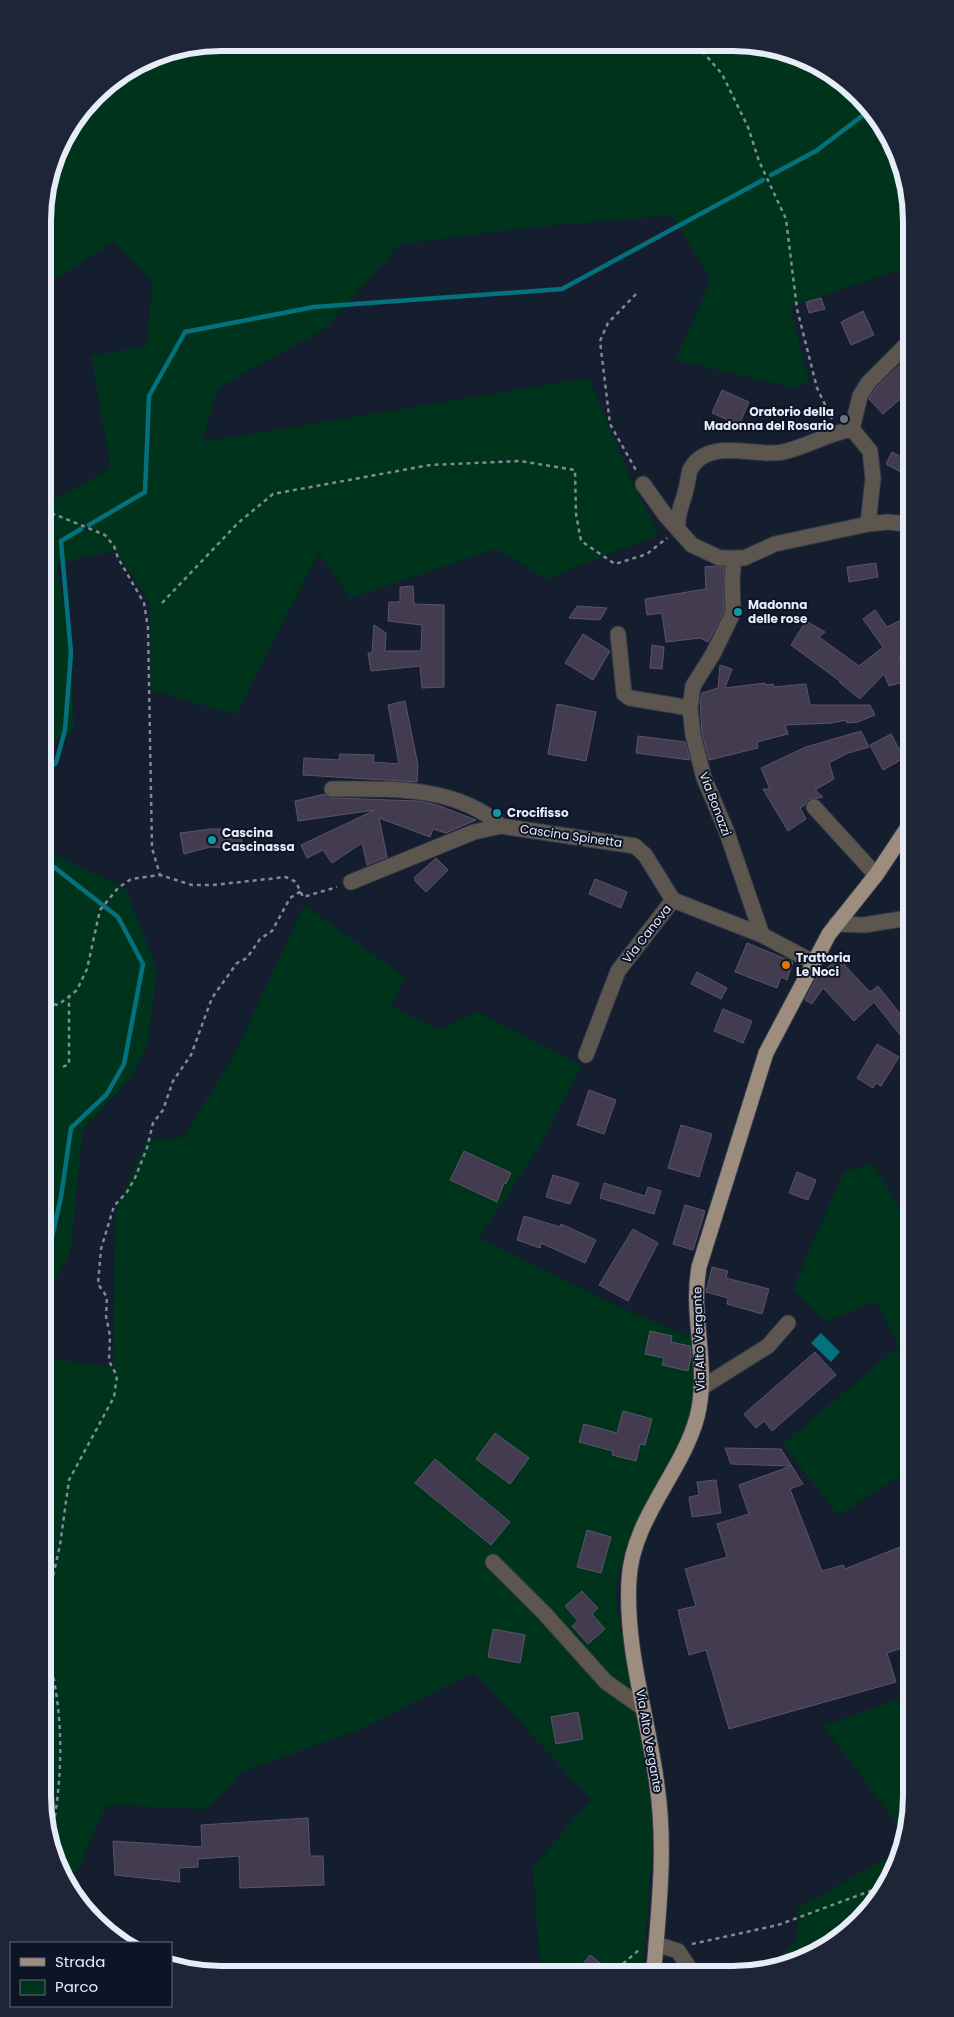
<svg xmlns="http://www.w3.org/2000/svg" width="954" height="2017" font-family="Poppins,sans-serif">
	<rect width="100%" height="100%" fill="#151e2f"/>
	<!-- green -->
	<path fill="#00331c" d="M222 43 767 46 851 87 856 93 905 175 906 268 790 307 809 381 795 388 675 360 711 280 672 215 533 227 400 244 326 328 218 388 202 442 589 378 628 472 659 535 546 579 496 549 351 598 319 553 236 715 151 690 150 603 116 550 56 564 70 632 74 731 45 745 44 505 111 468 91 356 146 346 153 282 113 241 58 278 43 274V210L61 143 103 87 153 56Z
		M45 851 125 887 157 969 147 1047 130 1078 83 1130 70 1253 47 1295Z
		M304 905 405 977 391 1006 437 1030 477 1011 582 1066 534 1156 478 1238 629 1311 692 1338 695 1374 693 1410 669 1467 644 1506 634 1527 625 1550 617 1580 616 1598 627 1670 634 1695 654 1823 643 1969H540L533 1867 591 1799 474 1672 361 1729 242 1772 208 1809 106 1805 78 1870 63 1874 49 1842 47 1358 113 1367 115 1211 147 1140 184 1137 235 1053Z
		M872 1163 909 1223 910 1470 838 1515 783 1444 899 1346 876 1302 825 1322 793 1288 844 1172Z
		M902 1698 911 1710V1807L905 1834 823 1726Z
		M901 1850 898 1864 867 1913 832 1944 779 1968H769L797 1939 798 1908Z"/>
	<!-- water -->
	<path fill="#04717e" d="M821 1333 840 1352 831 1362 811 1343Z"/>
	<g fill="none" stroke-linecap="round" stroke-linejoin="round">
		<!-- stream -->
		<path stroke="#04717e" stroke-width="4.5" d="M771 175 816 151 870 110
			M89 525 145 492 149 396 185 332 314 307 562 289 763 180
			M45 771 56 763 65 730 71 653 61 541 81 529
			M45 860 118 917 143 964 124 1064 107 1094 71 1128 61 1197 47 1259"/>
	</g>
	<!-- building -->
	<path fill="#433b4f" stroke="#5c5468" d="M821 298 825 309 809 313 806 302Z
		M863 311 874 335 851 345 841 322Z
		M906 359V394L883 414 869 399 875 389Z
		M722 390 749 402 739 425 712 413Z
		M892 452 906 459V475L886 464Z
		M876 563 878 577 849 582 847 567Z
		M716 566 724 567V611L708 642 700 638 666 642 662 613 647 615 645 599 706 589 705 567Z
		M413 586 414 604 444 605V687L422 688 420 666 371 671 368 653H372L374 625 386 633 385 651H421L422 625 388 621 389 602H400V587Z
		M577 606 607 608 600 620 569 618Z
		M875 610 887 627 907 617V653L899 657 907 669V681L889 686 884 674 860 699 839 682H841L791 645 806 621 825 632 819 637 859 666 883 647 863 619Z
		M583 634 610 651 593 680 565 663Z
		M652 645 664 647 662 669 650 668Z
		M720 665 732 669 725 688 765 683 766 685 773 684 774 687 806 684 810 705H870L875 715 858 722 847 723 846 720 832 723 785 725 788 734 757 742 758 748 709 760 702 733 700 702 702 693 718 688Z
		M405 701 418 765 417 782 303 775 304 758 339 760 340 754 374 755 373 762 399 764 388 705Z
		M557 704 596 712 586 761 548 754Z
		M861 731 869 747 848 753 829 763 834 779 815 790 823 797 807 800 805 805 800 808 806 819 788 831 763 789H770L761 768 806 747Z
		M891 734 904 758 883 770 870 745Z
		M638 736 685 742 690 760 636 753Z
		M325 794 332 798 419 801 437 805 476 820 446 833 433 829 430 837 379 818 387 857 367 865 362 843 332 863 323 850 307 858 301 845 375 810 298 821 295 801Z
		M211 829H240L243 848 210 847 184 854 180 833Z
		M436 858 448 870 426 892 415 881V877Z
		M595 879 627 892 621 908 589 894Z
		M747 943 793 962 787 980 781 977 777 988 735 972Z
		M838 958 870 992 878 986 908 1024V1045L874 1002 854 1021 823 988 812 1004 805 1000 817 977Z
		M697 972 727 988 721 999 691 984Z
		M723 1009 752 1021 743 1043 714 1031Z
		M877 1044 899 1057 881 1086 876 1083 873 1088 857 1078Z
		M589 1090 616 1100 604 1134 577 1125Z
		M681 1125 712 1134 699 1177 668 1168Z
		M464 1151 511 1173 506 1184 504 1183 497 1202 450 1180Z
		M797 1172 816 1180 808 1200 789 1193Z
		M553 1175 579 1183 570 1204 546 1197Z
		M604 1183 645 1196 648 1187 661 1191 654 1214 600 1198Z
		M685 1205 705 1211 693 1250 673 1244Z
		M524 1216 560 1227 561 1224 596 1240 585 1263 541 1243 540 1248 517 1240Z
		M633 1229 658 1243 628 1301 599 1285Z
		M712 1267 728 1271 726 1278 769 1289 762 1314 727 1304 728 1298 706 1292Z
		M650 1331 672 1336 671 1342 690 1346 691 1357 688 1371 662 1365 664 1358 645 1354Z
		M815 1352 836 1375 772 1431 764 1421 756 1428 744 1414Z
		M623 1411 652 1419 645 1445 640 1444 636 1461 612 1455 613 1451 579 1442 584 1424 617 1433Z
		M495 1433 529 1458 510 1484 476 1459Z
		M725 1448 781 1449 803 1484 790 1489 822 1571 843 1565 845 1569 910 1543 911 1645 887 1653 896 1682 729 1729 706 1650 689 1655 678 1610 696 1606 685 1569 727 1557 717 1524 749 1514 739 1485 791 1466 731 1464Z
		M435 1459 510 1522 491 1545 415 1483Z
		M716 1480 721 1513 692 1517 689 1497 699 1495 697 1482Z
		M587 1530 611 1537 601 1573 577 1567Z
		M582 1591 598 1608 592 1614 605 1629 588 1644 572 1626 578 1621 565 1606Z
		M493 1629 525 1635 520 1663 488 1657Z
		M578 1712 583 1739 556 1744 551 1717Z
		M308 1818 310 1856H323L324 1885 240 1888 239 1856 198 1859V1867L179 1868 180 1882 115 1875 113 1841 202 1847 201 1825Z
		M590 1955 608 1969H579Z"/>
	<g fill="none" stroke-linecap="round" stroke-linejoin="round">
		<defs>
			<path id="minor" d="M643 484 666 516 692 545 720 558H744L775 544 868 524 888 522 907 524
				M868 524 873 478 870 451 852 429 860 396 868 383 906 345
				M678 529C676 514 683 504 686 489 688 483 688 476 690 470 707 436 756 458 783 452 806 447 827 434 852 429
				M734 558 732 579 733 613 713 654 693 686 690 708 693 735 704 778 726 830 762 935
				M618 634 624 694 630 698 690 708
				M332 789C389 789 455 785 501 826
				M814 807 876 875
				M351 882 474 832 501 826 635 846 645 855 673 900
				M836 924 864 925 908 918
				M586 1055 618 971 673 900 762 935 813 962
				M701 1388 768 1346 788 1323
				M493 1562 545 1614 606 1682 643 1708
				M656 1944 678 1951 690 1969"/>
			<path id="major" d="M654 1969C659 1907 666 1847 657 1785 648 1717 625 1649 629 1580 632 1519 682 1473 697 1417 710 1368 690 1317 699 1267L766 1053 829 934 876 875 908 827"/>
		</defs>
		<!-- minor casing -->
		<use href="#minor" stroke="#323b4b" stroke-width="17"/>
		<!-- major casing -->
		<use href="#major" stroke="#323b4b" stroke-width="17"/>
		<!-- path -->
		<path stroke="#828998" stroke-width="2.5" stroke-dasharray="4 4" stroke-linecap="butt" d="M697 45 722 74 748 127 759 161 786 219 797 309 817 388 832 419
			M636 294 608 323 600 341 610 424 637 472
			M44 510 105 535 114 546 118 558 144 603 148 628 152 848 160 875
			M162 603 238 523 273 494 430 465 520 461 575 470 576 514 581 541 615 564 647 554 667 538
			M46 1003 58 1005 77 990 87 969 100 910 118 888 131 879 160 875 192 885H213L286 877 296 882 303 897 337 887
			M63 1067 69 1064V996
			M48 1599 60 1545 69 1480 114 1397 117 1376 109 1361 110 1336 106 1316 107 1297 98 1284 101 1249 114 1206 127 1192 135 1178 147 1148 153 1123 163 1110 173 1081 191 1055 212 998 237 963 247 958 260 939 272 931 290 898 301 891
			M48 1654C65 1718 63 1780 50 1844
			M692 1944 778 1925 884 1886
			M617 1969 640 1949"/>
		<!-- minor -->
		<use href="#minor" stroke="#5d564e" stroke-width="15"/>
		<!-- major -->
		<use href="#major" stroke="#9d8d7e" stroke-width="15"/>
	</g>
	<!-- markers -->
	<circle fill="#6b7280" stroke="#0c1425" stroke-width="2" cx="844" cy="419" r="5"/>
	<g fill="#0f9aa8" stroke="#0c1425" stroke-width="2">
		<circle cx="738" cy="612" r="5"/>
		<circle cx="497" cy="813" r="5"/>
		<circle cx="212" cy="840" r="5"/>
	</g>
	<circle fill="#e8710a" stroke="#0c1425" stroke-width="2" cx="786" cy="965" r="5"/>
	<g text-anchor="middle" stroke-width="4" stroke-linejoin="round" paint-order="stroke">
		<!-- poi labels -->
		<g font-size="12" font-weight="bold" fill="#e6ecf8" stroke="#0c1425" text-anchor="start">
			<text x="834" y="416" text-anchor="end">Oratorio della<tspan x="834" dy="14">Madonna del Rosario</tspan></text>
			<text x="748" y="609">Madonna<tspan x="748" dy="14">delle rose</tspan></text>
			<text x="507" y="817">Crocifisso</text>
			<text x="222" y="837">Cascina<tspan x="222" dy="14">Cascinassa</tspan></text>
			<text x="796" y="962">Trattoria<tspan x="796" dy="14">Le Noci</tspan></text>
		</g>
		<!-- street labels -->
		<g font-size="12" fill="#e6ecf8" stroke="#0c1425">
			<text transform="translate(715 804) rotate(69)" y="4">Via Bonazzi</text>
			<text transform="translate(571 836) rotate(8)" y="4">Cascina Spinetta</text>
			<text transform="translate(647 934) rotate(-52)" y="4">Via Canova</text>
			<text transform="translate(699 1339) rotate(-92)" y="4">Via Alto Vergante</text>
			<text transform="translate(649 1741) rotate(80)" y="4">Via Alto Vergante</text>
		</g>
	</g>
	<!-- crop -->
	<path d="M0 0H954V2017H0ZM221 51H733A170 170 0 0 1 903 221V1796A170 170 0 0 1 733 1966H221A170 170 0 0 1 51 1796V221A170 170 0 0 1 221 51Z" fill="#1d2536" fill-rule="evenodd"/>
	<path fill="none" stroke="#e6ecf8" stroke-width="6" d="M221 51H733A170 170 0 0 1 903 221V1796A170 170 0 0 1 733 1966H221A170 170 0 0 1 51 1796V221A170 170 0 0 1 221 51Z"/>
	<!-- legend -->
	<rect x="10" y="1942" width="162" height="65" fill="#0c1425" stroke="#636a79"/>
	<rect x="20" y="1958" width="25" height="8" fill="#9d8d7e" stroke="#636a79"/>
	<text x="55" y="1967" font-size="15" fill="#e6ecf8">Strada</text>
	<rect x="20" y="1980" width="25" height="15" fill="#00331c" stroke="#636a79"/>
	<text x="55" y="1992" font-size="15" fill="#e6ecf8">Parco</text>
</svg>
